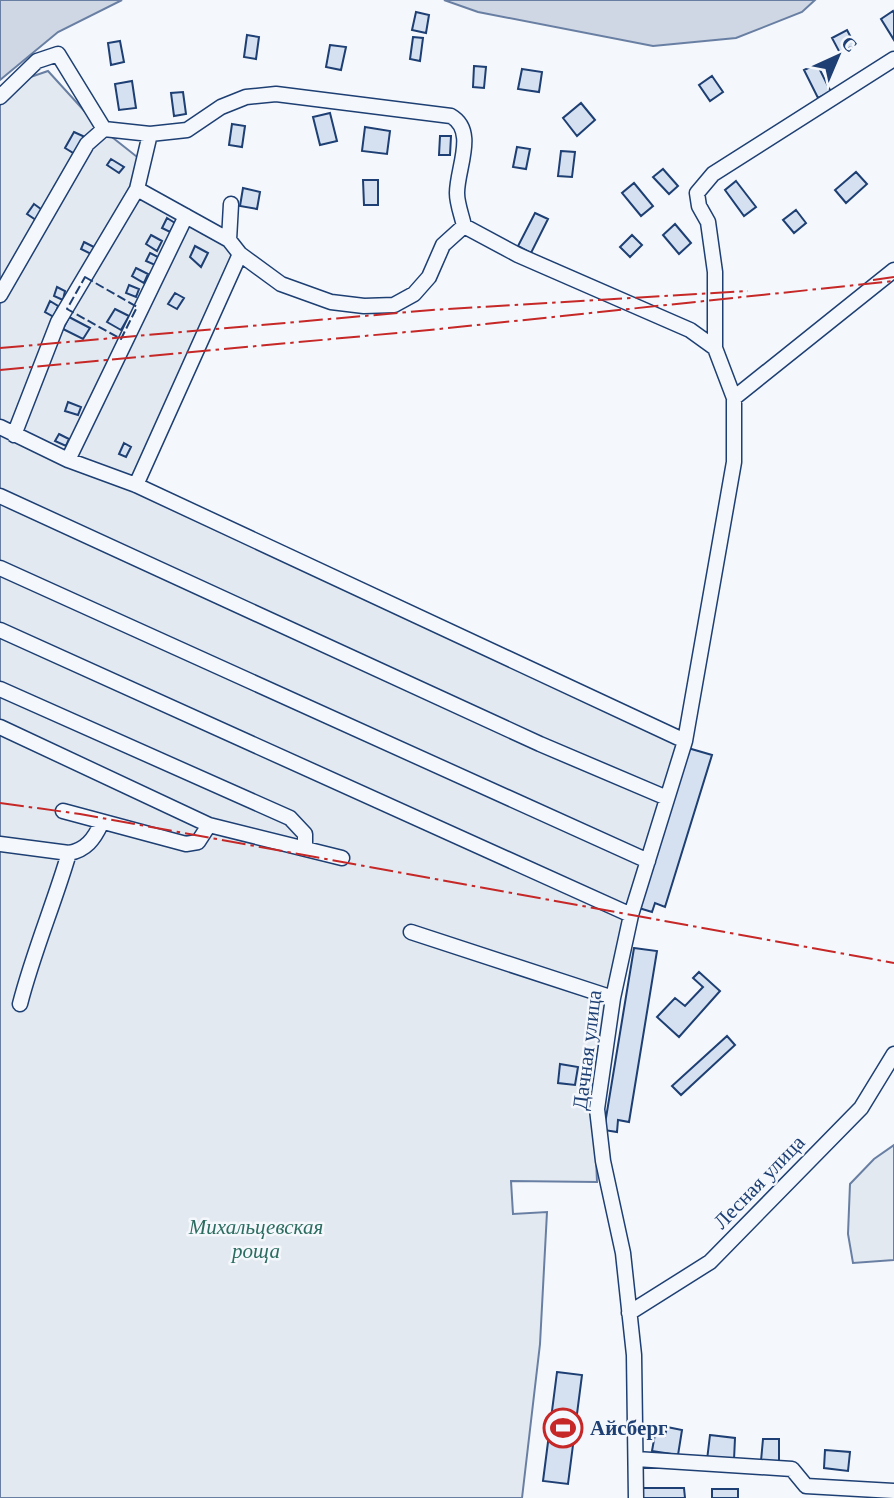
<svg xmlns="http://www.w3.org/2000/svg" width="894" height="1498" font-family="'Times New Roman',serif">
	<rect width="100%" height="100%" fill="#f4f7fb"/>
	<!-- green -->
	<path fill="#e3e9f0" stroke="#687fa3" stroke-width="2" d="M48 71 98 126 141 160 130 193 244 251 143 483 683 735 628 915 594 1109 597 1182 511 1181 513 1214 547 1212 540 1344 522 1498H0V94L10 84Z
		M894 1145V1260L853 1263 848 1234 850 1184 874 1159Z"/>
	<!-- water -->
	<path fill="#cfd7e4" stroke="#687fa3" stroke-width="2" d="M0 0H122L58 32 0 80Z
		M444 0H815L802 12 736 38 653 46 478 12Z"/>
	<!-- building -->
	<path fill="#d5e0f0" stroke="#1d3f73" stroke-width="2" d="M893 11 894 13V40L881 19Z
		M416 12 429 15 426 33 412 30Z
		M847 30 855 45 840 53 832 38Z
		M247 35 259 37 256 59 244 57Z
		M413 37 423 38 420 61 410 59Z
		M120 41 124 62 111 65 108 43Z
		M330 45 346 47 341 70 326 67Z
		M817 64 831 92 818 98 804 70Z
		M474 66 486 67 484 88 473 87Z
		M522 69 542 72 539 92 518 89Z
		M712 76 723 92 710 101 699 85Z
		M132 81 136 108 119 110 115 84Z
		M183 92 186 114 174 116 171 93Z
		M581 103 595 120 577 136 563 118Z
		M330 113 337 141 320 145 313 117Z
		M232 124 245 126 242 147 229 145Z
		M365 127 390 131 387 154 362 151Z
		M74 132 85 137 75 154 65 148Z
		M440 136H451L450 155H439Z
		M517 147 530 149 526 169 513 167Z
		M561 151 575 152 572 177 558 176Z
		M111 159 124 167 119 173 107 165Z
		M663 169 678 186 669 194 653 177Z
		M856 172 867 184 846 203 835 190Z
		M363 180H378V205H364Z
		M736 181 756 207 744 216 725 190Z
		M634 183 653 206 641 216 622 193Z
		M243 188 260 192 257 209 240 206Z
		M34 204 45 212 39 222 27 214Z
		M796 210 806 223 794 233 783 220Z
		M535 213 548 219 531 253 518 246Z
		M167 218 175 223 170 232 162 228Z
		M675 224 691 243 679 254 663 235Z
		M151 235 162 241 157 251 146 244Z
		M632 235 642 245 630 257 620 247Z
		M84 242 94 247 91 254 81 249Z
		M195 246 208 253 201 267 190 257Z
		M150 253 158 257 155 265 146 261Z
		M136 268 148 274 144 283 132 276Z
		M129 285 139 289 136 297 126 293Z
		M57 287 65 291 63 300 54 296Z
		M175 293 184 298 177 309 168 304Z
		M50 301 58 306 54 317 45 312Z
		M115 309 129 316 121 330 107 322Z
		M69 317 90 328 83 339 63 329Z
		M68 402 81 407 78 415 65 411Z
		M59 434 69 439 66 446 55 441Z
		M124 443 131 447 126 457 119 454Z
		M688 748 712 755 665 907 655 903 652 912 639 908Z
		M634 948 657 951 629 1122 618 1120 617 1132 604 1130Z
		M699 972 720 991 679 1037 657 1017 675 998 685 1006 703 987 693 978Z
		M727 1036 735 1045 681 1095 672 1086Z
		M560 1064 578 1067 575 1085 558 1083Z
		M557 1372 582 1375 568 1484 543 1481Z
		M667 1427 682 1430 678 1455 652 1451 655 1434 665 1436Z
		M710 1435 735 1438 734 1460H707Z
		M763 1439H779V1461H761Z
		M825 1450 850 1452 848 1471 824 1468Z
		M641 1488H684L685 1498H642Z
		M712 1489H738V1498H712Z"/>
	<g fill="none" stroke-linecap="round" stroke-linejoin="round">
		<defs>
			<path id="minor" d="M0 97 37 61 58 54 104 129 150 134 187 130 221 107 246 97 276 94 451 116C477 131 457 168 457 193 457 204 462 216 464 226L443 245 429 277 414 294 394 305 364 306 331 302 281 284 240 254 229 240 137 189
				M464 226 518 255 690 330 715 348
				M229 240 231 204
				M0 295 87 144 104 129
				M734 398 894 270
				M0 427 68 460 136 485 685 741
				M14 435 58 322 137 189 150 134
				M68 460 186 216
				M136 485 240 254
				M0 496 540 744 667 798
				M0 568 648 861
				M0 630 631 915
				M0 689 290 818 305 834V849
				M0 727 209 825 342 858
				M63 811 186 844 198 842 209 825
				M0 844 69 853C86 850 94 839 101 824
				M411 932 613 998
				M20 1004C33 953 54 904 69 853
				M629 1313 710 1262 861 1108 894 1054
				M636 1459 792 1469 806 1486 894 1491
				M636 1498 634 1355 623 1253 603 1161 597 1109 613 998 631 915 685 741 734 462V398L715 348V272L708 222 699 206 697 193 713 174 894 59"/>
		</defs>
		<!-- minor casing -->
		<use href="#minor" stroke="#1d3f73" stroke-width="17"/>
		<!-- minor -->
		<use href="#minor" stroke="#f4f7fb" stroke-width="14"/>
		<!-- fence -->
		<path stroke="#1d3f73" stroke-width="2" stroke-dasharray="9 3.5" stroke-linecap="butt" d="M85 277 137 307 121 339 67 309Z"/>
		<!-- power -->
		<path stroke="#c62828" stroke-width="2" stroke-dasharray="24 5 3.5 5" stroke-linecap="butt" d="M873 280 894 277
			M0 348 432 310 748 291
			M0 370 439 329 894 281
			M0 803 80 814 894 963"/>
	</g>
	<!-- icons -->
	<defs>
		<symbol id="stadium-ring" viewBox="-11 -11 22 22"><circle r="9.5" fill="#f4f7fb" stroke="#c62828" stroke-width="1.5"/><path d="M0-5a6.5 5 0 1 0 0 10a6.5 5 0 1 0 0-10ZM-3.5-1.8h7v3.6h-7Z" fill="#c62828"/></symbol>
	</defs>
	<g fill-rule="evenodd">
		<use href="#stadium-ring" x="541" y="1406" width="44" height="44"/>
	</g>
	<g text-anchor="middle" stroke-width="5" stroke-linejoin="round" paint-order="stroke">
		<!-- street labels -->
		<g font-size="21" fill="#1d3f73" stroke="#f4f7fb">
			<text transform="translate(587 1050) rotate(-83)" y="7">Дачная улица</text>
			<text transform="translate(759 1182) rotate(-46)" y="7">Лесная улица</text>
		</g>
		<!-- park labels -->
		<g font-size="21" font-style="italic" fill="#2c6c60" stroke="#f4f7fb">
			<text x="256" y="1234">Михальцевская<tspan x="256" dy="24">роща</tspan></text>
		</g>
		<!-- poi labels -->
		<g font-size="21" font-weight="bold" fill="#1d3f73" stroke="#f4f7fb" text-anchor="start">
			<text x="590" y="1435">Айсберг</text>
		</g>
	</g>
	<!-- north arrow -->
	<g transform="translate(838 56) rotate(44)" stroke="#f4f7fb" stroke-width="5" paint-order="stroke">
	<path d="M0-5L12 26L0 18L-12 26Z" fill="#1d3f73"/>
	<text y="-10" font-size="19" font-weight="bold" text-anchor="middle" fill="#1d3f73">С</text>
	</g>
</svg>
